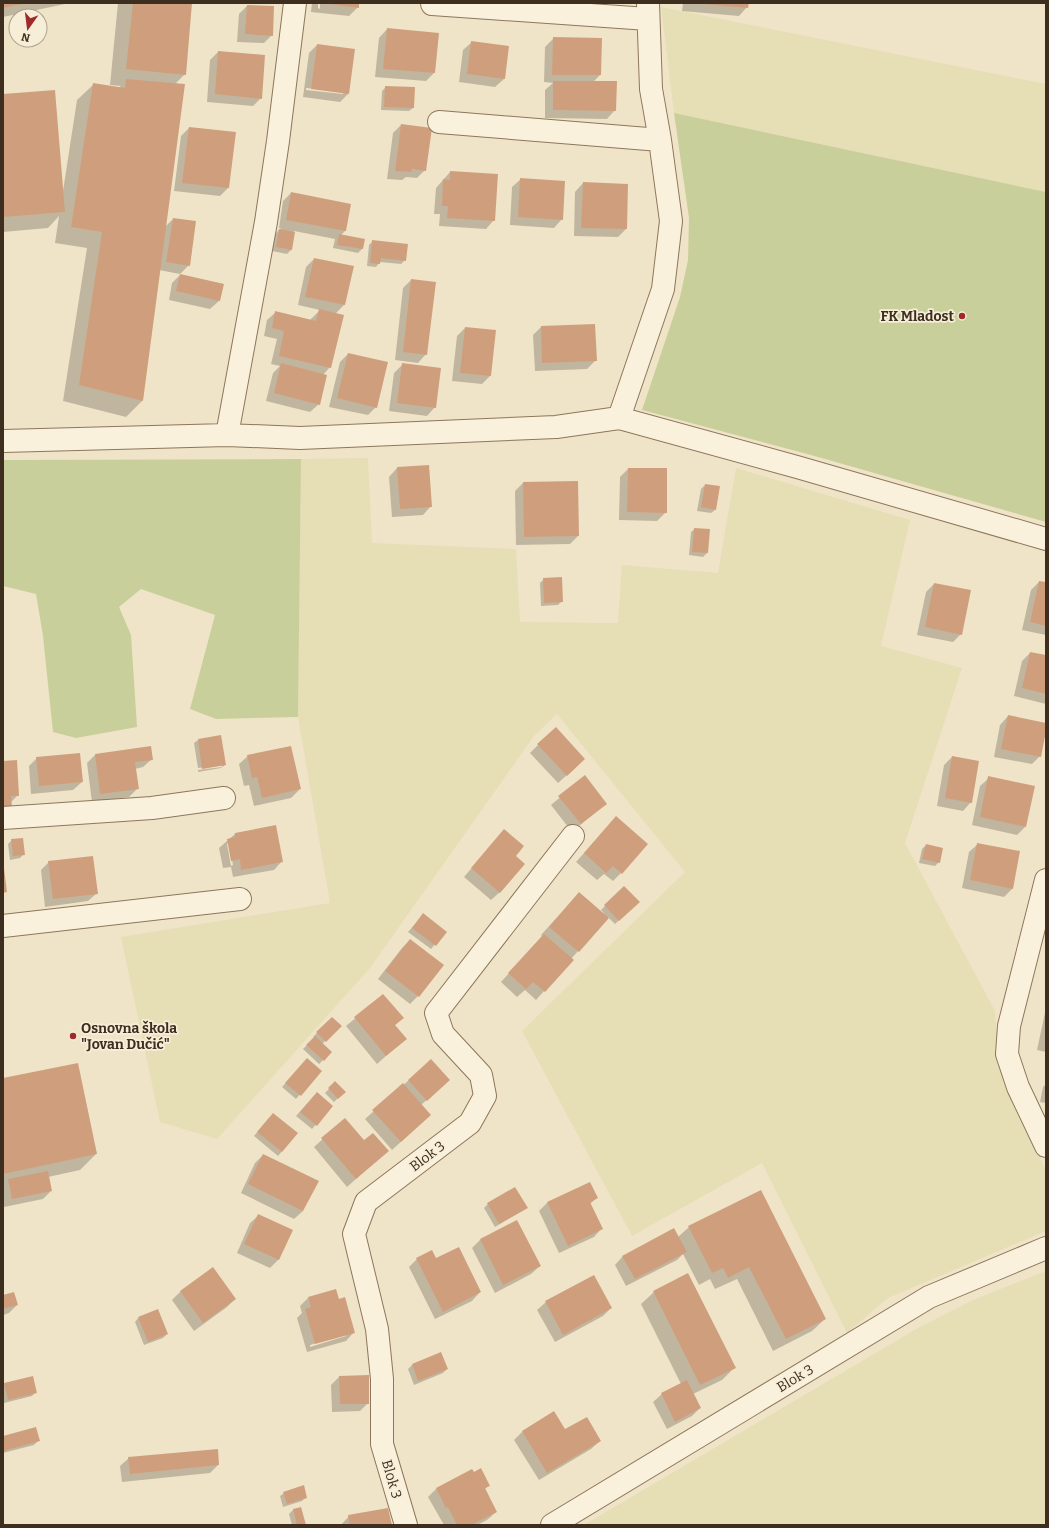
<svg xmlns="http://www.w3.org/2000/svg" width="1049" height="1528" font-family="Bitter,serif">
	<rect width="100%" height="100%" fill="#f0e4c8"/>
	<!-- farmland -->
	<path fill="#e6deb5" d="M661 7 1046 84V192L674 113Z
		M368 458 372 543 516 549 520 622 618 623 622 565 718 573 736 468 910 520 881 646 962 668 905 843 995 1011 999 1068 1046 1171V1231L888 1298 847 1333 762 1163 632 1236 522 1031 685 872 557 714 534 736 370 968 217 1139 160 1122 121 937 330 903 298 717 301 459Z
		M1046 1271V1525H584L918 1328 973 1300Z"/>
	<!-- green -->
	<path fill="#c9cf9b" d="M674 113 1046 192V522L811 455 642 410 680 297 688 260 689 218Z
		M301 459 298 717 216 719 190 709 215 615 141 589 119 607 131 635 137 727 76 738 53 732 43 636 36 594 3 586V460Z"/>
	<!-- shadow -->
	<path fill="#0003" fill-rule="evenodd" d="M3 3H70L3 17Z
		M118 3H191L185 74 175 84 165 227 173 219 189 265 180 274 159 270 142 401 126 417 63 401 87 248 55 243 59 216 48 228 3 232V95L63 191 77 100 94 84 118 88 121 86 110 85Z
		M312 3H318V8L320 9V3H358V7L349 16 311 12Z
		M683 3H748L747 7 739 16 682 11Z
		M247 6 273 7 272 35 264 43 237 42 239 14Z
		M387 29 434 73 426 81 375 77 379 38Z
		M553 39 600 75 593 82 615 110 607 119 545 118V90L553 83 544 82 545 47Z
		M472 42 504 79 495 87 459 82 463 50Z
		M317 45 348 94 340 102 303 97 309 53ZM306 88 343 92V94L306 90Z
		M218 52 261 98 253 106 207 102 210 60Z
		M386 87 413 108 409 111 381 110 382 91Z
		M401 125 425 170 417 178 406 177 402 180 387 179 393 133Z
		M189 128 235 133 228 188 220 196 174 191 181 136Z
		M450 172 494 220 486 229 439 226 440 214H434L436 188Z
		M521 179 562 219 554 228 510 225 512 187Z
		M583 183 627 185 626 229 618 237 574 236 575 192Z
		M291 193 350 205 345 231 340 236 364 240 362 249 358 253 333 248 335 239 294 231 291 250 287 254 272 251 275 234 281 228H279L283 201Z
		M373 241 405 260 401 264 380 262 376 267 367 266 369 245Z
		M314 259 344 305 335 314 330 367 323 375 319 404 310 412 266 401 273 373 280 366 271 364 277 339 264 336 267 320 276 312 310 320 320 310 298 305 306 267Z
		M180 275 223 284 219 301 210 309 169 300 172 283Z
		M411 280 426 354 418 363 395 360 403 288Z
		M541 327 596 360 587 369 535 371 533 335Z
		M465 328 490 376 482 384 452 381 457 336Z
		M348 354 376 407 368 415 329 407 340 362Z
		M403 364 435 407 427 416 389 411 394 373Z
		M397 468 431 506 423 515 392 517 389 477Z
		M628 469 666 512 657 521 619 520 620 477Z
		M523 483 578 536 570 544 516 545 515 491Z
		M705 485 715 510 711 513 697 511 701 489Z
		M695 529 707 553 703 557 689 555 691 532Z
		M544 579 562 601 558 605 541 606 540 583Z
		M1039 582 1046 583V635L1022 630 1031 590Z
		M934 584 961 634 953 642 917 635 926 592Z
		M1030 653 1046 656V704L1014 696 1022 661Z
		M1008 716 1046 724 1040 756 1032 764 994 757 1000 725Z
		M198 740 225 765 221 768 198 772V770L222 767V765L198 768 194 743Z
		M538 745 576 767 558 783 530 753Z
		M150 747 152 759 143 767 135 769 138 788 129 797 92 802 87 763 95 755Z
		M248 756 300 789 291 798 254 806 249 785 244 786 239 764Z
		M952 757 971 802 963 811 937 806 944 765Z
		M37 758 82 782 73 790 31 794 29 766Z
		M3 762 18 795 10 803Z
		M584 777 606 803 572 832 551 805Z
		M989 778 1025 827 1017 835 972 825 980 786Z
		M608 826 621 873 613 881 604 874 597 880 576 862Z
		M504 830 515 857 500 892 491 900 464 877Z
		M235 834 282 861 274 870 233 877 231 867 223 868 219 848ZM229 842 233 865 231 866 227 844Z
		M12 840 24 854 20 858 10 860 8 844Z
		M978 844 1012 889 1004 897 962 888 969 852Z
		M926 845 939 862 935 866 919 863 922 849Z
		M49 862 97 893 88 901 45 907 41 870Z
		M624 887 638 902 615 924 608 917 571 959 572 960 536 1000 525 990 517 997 501 982 542 936 541 935 579 893 603 914 604 913 601 910Z
		M423 915 445 932 431 949 408 932Z
		M410 940 418 996 410 1004 378 979 402 948Z
		M383 995 402 1018 394 1026 405 1039 377 1064 346 1026Z
		M1046 1008V1052L1037 1050Z
		M332 1018 340 1026 322 1044 331 1052 319 1064 303 1049 314 1038 313 1037Z
		M303 1064 320 1071 296 1099 282 1087Z
		M3 1079 96 1154 80 1170 48 1177 51 1191 43 1199 4 1207 3 1201Z
		M409 1080H449L421 1105 430 1115 392 1150 365 1119Z
		M335 1083 344 1092 334 1102 325 1093Z
		M1046 1084V1103L1040 1102 1043 1087Z
		M313 1097 332 1106 312 1129 296 1116Z
		M269 1118 297 1134 278 1156 254 1136Z
		M345 1119 364 1142 387 1151 347 1187 314 1147Z
		M263 1155 303 1211 294 1219 241 1193 255 1163Z
		M589 1183 597 1198 590 1204 602 1228 594 1237 559 1253 539 1211 547 1203Z
		M760 1191 825 1319 812 1331 773 1351 737 1279 715 1289 710 1279 699 1285 683 1254 677 1260 626 1286 615 1265 623 1256 678 1237 689 1227Z
		M488 1204 526 1207 522 1211 495 1227 484 1208Z
		M259 1215 292 1230 278 1260 270 1268 237 1253 250 1223Z
		M517 1222 540 1266 531 1274 495 1293 472 1248 480 1240Z
		M417 1259 436 1260 480 1292 472 1301 435 1319 409 1267Z
		M213 1269 235 1299 227 1307 194 1331 172 1300 180 1292Z
		M594 1276 611 1308 603 1316 555 1342 537 1310 546 1302Z
		M654 1292 734 1368 722 1380 693 1394 700 1408 692 1416 667 1429 653 1402 662 1394 681 1384 641 1304Z
		M3 1296 17 1305 9 1313 3 1315Z
		M308 1298 354 1332 346 1341 307 1352 297 1318 302 1313 300 1306ZM346 1334V1336L310 1347V1345Z
		M138 1318 167 1334 163 1338 144 1345 135 1322Z
		M441 1353 447 1369 443 1373 414 1385 408 1369 412 1365Z
		M32 1377 36 1392 32 1396 4 1403V1384Z
		M339 1377 368 1403 360 1411 332 1412 331 1385Z
		M523 1431H565L600 1441 591 1449 539 1480 514 1440Z
		M3 1437 38 1441 34 1445 3 1453Z
		M129 1458 218 1465 210 1473 122 1482 120 1466Z
		M472 1470 488 1486 484 1490 496 1512 487 1520 477 1525H444L428 1497 436 1489Z
		M284 1493 306 1497 302 1501 283 1507 280 1496Z
		M300 1508 305 1525H292L289 1514 293 1510Z
		M349 1516 391 1525H341Z"/>
	<!-- building -->
	<path fill="#cf9f7d" d="M3 3H22V4L3 8Z
		M133 3H192L186 75 126 69Z
		M323 3H359V8Z
		M704 3H749L748 8 704 4Z
		M247 5 274 6 273 36 245 34Z
		M387 28 439 33 435 73 383 69Z
		M553 37 602 38 601 75H552Z
		M471 41 509 46 505 79 467 74Z
		M317 44 355 49 349 94 311 89Z
		M218 51 265 55 262 99 215 94Z
		M126 79 185 84 143 401 79 385 102 232 71 227 93 83 125 88Z
		M553 81H617L616 111 553 110Z
		M385 86 415 87 414 108 384 107Z
		M55 90 65 212 3 217V94Z
		M401 124 432 128 426 171 412 169 411 172 395 171Z
		M189 127 236 132 229 188 182 183Z
		M450 171 498 174 495 221 447 218 448 206H442L443 179 450 180Z
		M520 178 565 181 563 220 518 217Z
		M583 182 628 184 627 229 581 228Z
		M291 192 351 204 346 231 286 220Z
		M173 218 196 221 190 266 166 262Z
		M279 229 295 232 292 250 276 247Z
		M339 234 365 239 363 249 337 245Z
		M372 240 408 244 406 261 381 258 380 264 370 263Z
		M314 258 354 266 345 305 305 297Z
		M180 274 224 284 220 301 176 291Z
		M411 279 436 282 427 355 403 352Z
		M319 309 344 315 331 368 279 356 284 331 272 328 275 311 316 321Z
		M595 324 597 361 542 363 541 326Z
		M465 327 496 330 491 376 460 373Z
		M348 353 388 362 377 408 337 398Z
		M281 363 327 375 320 405 274 393Z
		M402 363 441 368 436 408 397 403Z
		M429 465 432 507 400 509 397 467Z
		M628 468H667V513L627 512Z
		M578 481 579 536 524 537 523 482Z
		M705 484 720 486 716 510 701 507Z
		M694 528 710 529 708 553 692 552Z
		M562 577 563 602 544 603 543 578Z
		M1039 581 1046 582V626L1030 622Z
		M934 583 971 590 962 635 925 627Z
		M1030 652 1046 655V694L1022 688Z
		M1008 715 1046 723V731L1041 757 1001 749Z
		M556 727 585 759 567 776 537 744Z
		M221 735 226 765 202 769 198 739Z
		M151 746 153 760 135 762 139 789 100 794 95 754Z
		M291 746 301 789 262 798 257 777 252 778 247 755Z
		M80 753 83 782 39 786 36 757Z
		M952 756 979 761 972 803 945 798Z
		M17 760 19 796H11L12 807H3V761Z
		M585 775 607 804 581 824 558 796Z
		M988 776 1035 786 1026 827 980 817Z
		M616 816 648 844 622 874 613 866 606 873 584 853Z
		M276 825 283 862 241 870 240 859 231 861 227 839 235 837V833Z
		M504 829 524 846 516 856 525 864 500 893 471 868Z
		M23 838 25 855 13 856 11 839Z
		M977 843 1020 851 1013 889 970 880Z
		M926 844 943 848 940 863 922 859Z
		M93 856 98 894 53 899 48 861Z
		M4 868 7 892 3 893V869Z
		M624 886 640 902 619 921 604 905Z
		M579 892 609 918 579 952 549 927Z
		M423 913 447 932 436 946 412 928Z
		M544 934 574 960 545 992 533 982 526 989 508 973Z
		M410 939 444 965 419 997 385 971Z
		M383 994 404 1018 395 1025 407 1039 386 1056 354 1017Z
		M332 1017 342 1026 326 1042 316 1032Z
		M315 1036 332 1052 324 1061 306 1045Z
		M307 1058 322 1071 301 1096 285 1083Z
		M431 1059 450 1080 427 1101 408 1080Z
		M78 1063 97 1154 3 1174V1078Z
		M335 1081 346 1092 338 1099 328 1088Z
		M403 1083 431 1115 401 1142 372 1110Z
		M317 1092 333 1106 317 1126 300 1112Z
		M273 1113 298 1133 282 1152 257 1132Z
		M345 1118 364 1140 373 1133 389 1151 356 1179 321 1138Z
		M263 1154 319 1181 303 1211 248 1184Z
		M48 1171 52 1191 12 1199 8 1179Z
		M590 1182 598 1198 590 1202 603 1229 568 1246 547 1202Z
		M515 1187 528 1208 499 1224 487 1203Z
		M761 1190 826 1319 786 1339 749 1267 728 1278 723 1268 712 1273 688 1226Z
		M258 1214 293 1230 279 1260 244 1244Z
		M517 1220 541 1266 503 1285 480 1239Z
		M674 1228 687 1252 635 1279 622 1256Z
		M459 1247 481 1292 443 1312 416 1258 432 1250 436 1258Z
		M213 1267 236 1299 203 1323 180 1291Z
		M688 1273 736 1368 700 1385 653 1291Z
		M594 1275 612 1308 563 1335 545 1301Z
		M336 1289 339 1299 345 1297 355 1333 315 1344 305 1309 311 1307 308 1297Z
		M14 1292 18 1305 3 1309V1295Z
		M158 1309 168 1334 148 1342 138 1317Z
		M441 1352 448 1369 418 1381 412 1364Z
		M369 1375V1404H340L339 1376Z
		M33 1376 37 1393 8 1400 4 1383Z
		M687 1380 701 1408 675 1422 661 1393Z
		M554 1411 565 1429 587 1417 601 1441 547 1473 522 1431Z
		M36 1427 40 1441 3 1451V1436Z
		M218 1449 219 1465 130 1474 128 1457Z
		M481 1468 490 1486 485 1488 497 1512 471 1525H457L448 1507 446 1508 436 1488 472 1469 474 1472Z
		M304 1485 307 1498 287 1504 283 1492Z
		M301 1507 306 1525H297L293 1509Z
		M388 1508 392 1525H350L348 1515Z"/>
	<g fill="none" stroke-linecap="round" stroke-linejoin="round">
		<defs>
			<path id="minor" d="M432 4 648 19
				M439 122 660 140
				M619 418 663 289 671 221 660 140 651 89 648 3
				M227 435 266 222 278 141 295 3
				M3 441 227 435 300 438 556 427 619 418 797 467 1046 539
				M3 818 152 808 224 798
				M1046 880 1009 1026 1007 1054 1018 1087 1046 1146
				M3 926 240 899
				M406 1525 382 1444V1379L377 1329 354 1234 366 1202 470 1123 485 1096 481 1075 443 1034 436 1013 573 836
				M552 1525 929 1297 1046 1248"/>
		</defs>
		<!-- minor casing -->
		<use href="#minor" stroke="#8d765c" stroke-width="24"/>
		<!-- minor -->
		<use href="#minor" stroke="#faf1dc" stroke-width="22"/>
	</g>
	<!-- markers -->
	<g fill="#9e2a2b" stroke="#f7eed8" stroke-width="1.5">
		<circle cx="962" cy="316" r="4"/>
		<circle cx="73" cy="1036" r="4"/>
	</g>
	<g text-anchor="middle" stroke-width="3.5" stroke-linejoin="round" paint-order="stroke">
		<!-- poi labels -->
		<g font-size="14" font-weight="bold" fill="#3d2e20" stroke="#f7eed8" text-anchor="end">
			<text x="954" y="321">FK Mladost</text>
			<text x="81" y="1033" text-anchor="start">Osnovna škola<tspan x="81" dy="16">"Jovan Dučić"</tspan></text>
		</g>
		<!-- street labels -->
		<g font-size="14" fill="#3d2e20" stroke="#f7eed8">
			<text transform="translate(427 1156) rotate(-37)" y="5">Blok 3</text>
			<text transform="translate(795 1378) rotate(-31)" y="5">Blok 3</text>
			<text transform="translate(392 1479) rotate(74)" y="5">Blok 3</text>
		</g>
	</g>
	<!-- border -->
	<rect width="1049" height="1528" fill="none" stroke="#3d2e20" stroke-width="8"/>
	<!-- north arrow -->
	<g transform="translate(28 28) rotate(194)"><circle r="19" fill="#f7eed8" stroke="#ada18e"/>
	<path d="M0-3L7 15L0 10L-7 15Z" fill="#9e2a2b"/>
	<text y="-6" font-size="11" font-weight="bold" text-anchor="middle" fill="#3d2e20">N</text>
	</g>
</svg>
